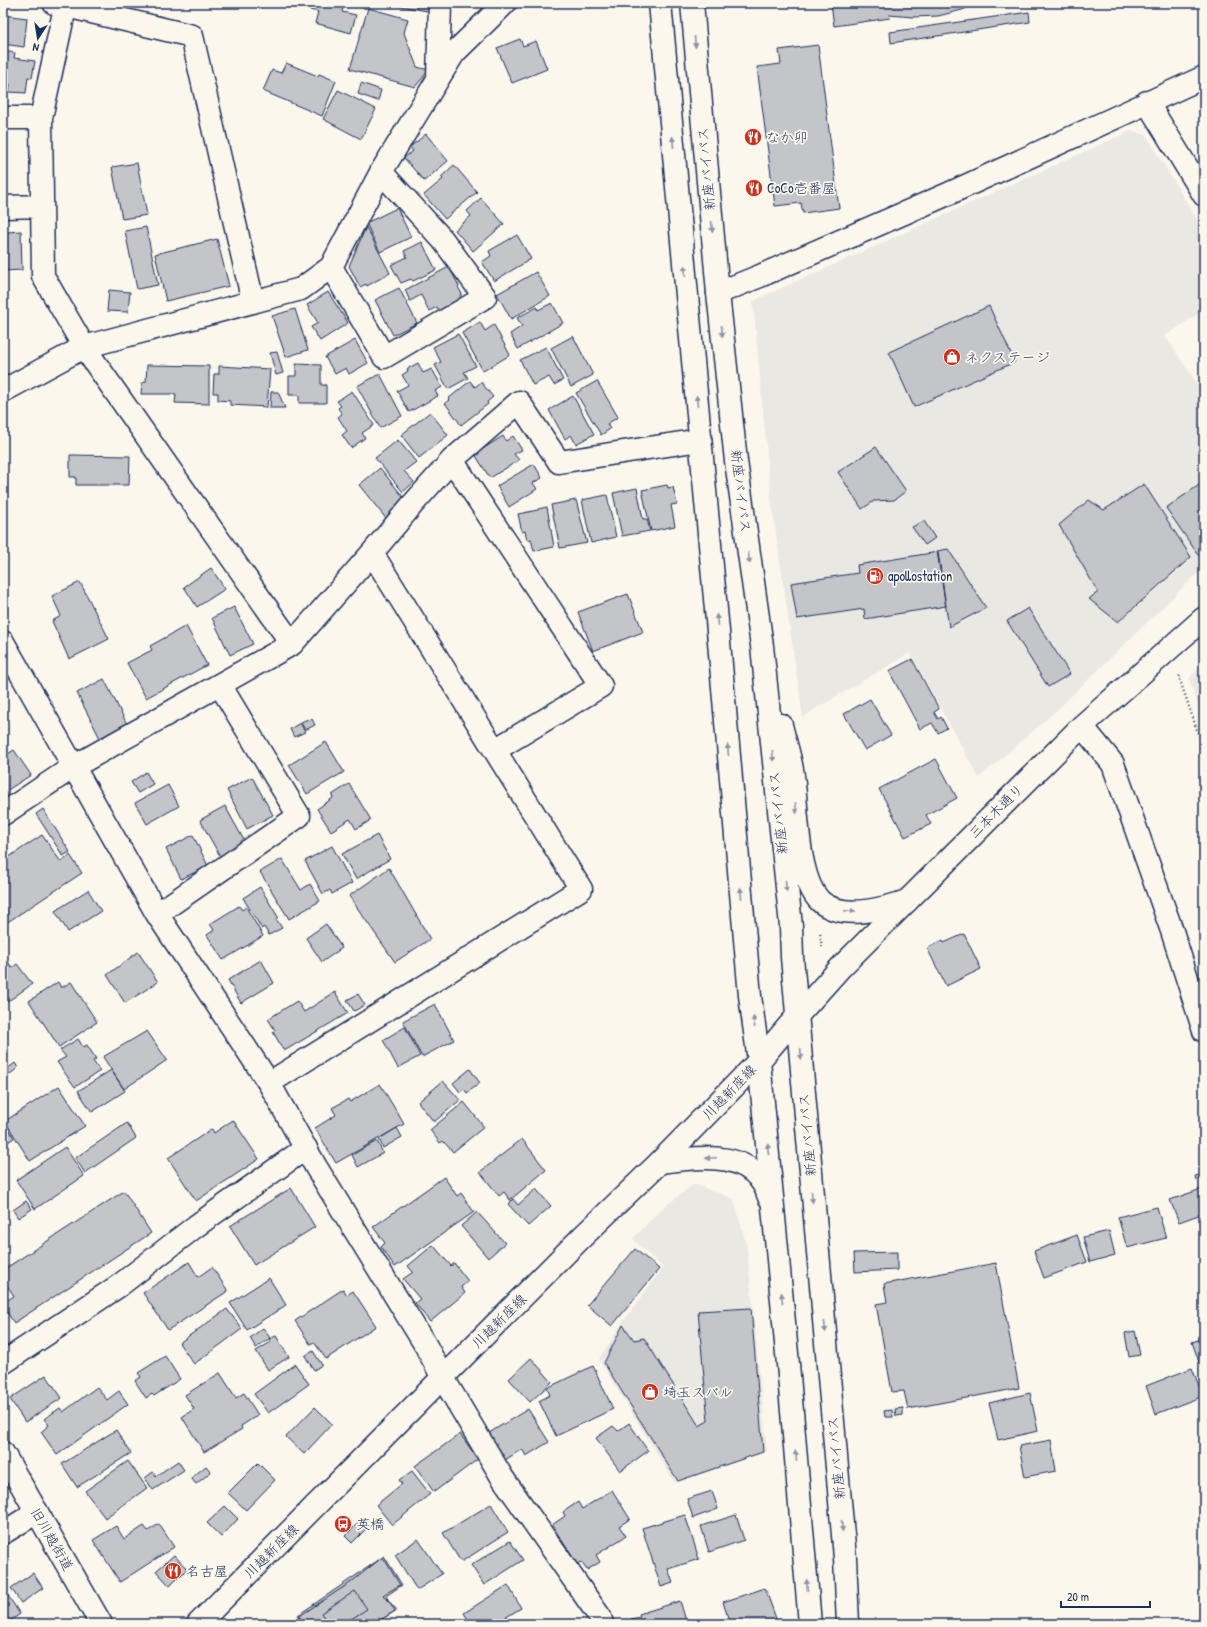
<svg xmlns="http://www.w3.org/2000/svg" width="1207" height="1627" font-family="'Patrick Hand','Klee One',sans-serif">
	<rect width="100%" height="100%" fill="#fbf7ec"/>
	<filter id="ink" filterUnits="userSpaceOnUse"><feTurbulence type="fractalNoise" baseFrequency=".025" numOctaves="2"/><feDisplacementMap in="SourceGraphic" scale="8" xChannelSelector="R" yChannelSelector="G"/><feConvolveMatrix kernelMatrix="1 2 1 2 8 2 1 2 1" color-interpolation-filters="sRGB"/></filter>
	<g filter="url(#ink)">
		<!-- built -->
		<path fill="#eae8e2" d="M1131 131 1146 135 1204 231V310L1165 336 1204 394V567L1057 710 979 778 910 653 815 709 803 718 771 499 753 301Z
			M1204 664V723L1189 678Z
			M694 1184 734 1199 747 1248 767 1451 675 1483 599 1359 622 1323 663 1268 633 1239 660 1210Z"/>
		<!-- building -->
		<path fill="#c3c5c9" stroke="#1b2f5e" d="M312 3H344L342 12 356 15 351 33 315 23 318 12 310 10Z
			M396 3H429L427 11 395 5Z
			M831 3H979L962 10 938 16 913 17 889 15 890 18 834 26Z
			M368 8 408 19 404 33 417 67 429 70 415 87 350 69Z
			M1029 12 1030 22 891 43 890 32Z
			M3 15 27 18 24 47 3 44Z
			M520 39 523 46 536 41 547 69 512 83 497 48Z
			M818 45 839 208 803 213 801 203 775 206 757 67 781 64 779 50Z
			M3 51 15 53 14 58 35 61 32 78 28 77 26 93 9 92 10 84 3 83Z
			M286 63 318 76 319 74 336 81 322 116 263 91 272 70 281 73Z
			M361 83 381 90 378 101 358 94Z
			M338 90 376 109 361 139 323 119Z
			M426 134 448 161 424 181 404 158 413 151 410 147Z
			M137 163 147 215 122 219 112 167Z
			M454 165 477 192 445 219 424 195 443 179 441 177Z
			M481 198 504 224 473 251 455 230 471 216 467 211Z
			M397 208 411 237 380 252 366 223Z
			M146 227 158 285 137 289 125 231Z
			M366 227 390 273 367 286 366 284 360 287 349 266Z
			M21 231 22 270 3 271V236H7V232Z
			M517 235 531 259 494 281 482 262 491 256 489 251Z
			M217 239 229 286 166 301 155 254Z
			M422 242 436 270 413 281 411 279 401 283 391 265 407 257 404 251Z
			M449 267 459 286 458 287 462 294 460 295 462 299 439 311 437 307 429 311 421 295 410 301 405 290Z
			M536 272 550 296 511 319 497 294Z
			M399 288 417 323 393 335 375 300Z
			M109 290 130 292 128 312 107 311Z
			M328 292 348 323 320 341 311 327 318 323 307 305Z
			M552 303 563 323 518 349 510 334 522 326 517 318 537 307 538 310Z
			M989 306 1015 362 914 407 889 352Z
			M295 309 308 350 286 357 272 316Z
			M480 322 485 331 494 325 510 355 483 371 462 333Z
			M458 334 476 366 464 372 468 378 448 389 435 365 441 362 433 347Z
			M573 336 593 375 571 387 551 348Z
			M355 340 368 363 349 374 346 368 335 374 325 357Z
			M546 347 563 380 554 385 549 377 533 385 520 360Z
			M277 352 283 373 276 375 270 353Z
			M418 363 423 373 432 369 442 387 435 391 438 396 409 412 397 391 408 385 402 375 408 371 407 369Z
			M296 364 321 365V385H326V403H299V395H289V376H296Z
			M147 365 209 366V404L175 403 176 394H141L142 383 146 382Z
			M219 366 270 369 267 407 230 405V401L218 400V393H213L214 374H219Z
			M380 374 402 416 380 428 357 386Z
			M470 381 475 387 481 382 493 397 487 402 488 404 461 425 445 403 449 400 448 399Z
			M597 381 618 417 607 424 610 429 601 435 576 393Z
			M352 391 374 425 362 433 365 438 351 448 342 435 347 431 338 417 342 414 338 408 341 406 337 401Z
			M271 392H278L285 408H270Z
			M573 396 594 434 576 444 571 435 565 439 549 410Z
			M430 412 448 435 419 458 401 435Z
			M503 436 506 441 513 436 522 450 514 454 519 460 490 478 476 456 479 454 478 452Z
			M398 440 416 462 404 471 414 482 403 492 375 458Z
			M876 447 906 491 894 500 874 501 862 509 838 472Z
			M70 455 130 456 129 485H76V477H70Z
			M534 464 542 478 533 483 537 489 509 507 497 486Z
			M380 468 408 503 388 521 359 485Z
			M1202 483 1204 485V553L1199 556 1166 508Z
			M1144 484 1191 557 1118 622 1089 599 1098 592 1059 525 1089 500 1104 510Z
			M667 485 668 488 673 487 677 504 671 505 675 526 651 531 642 490Z
			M637 488 643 519H647L650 531 622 536 613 493Z
			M607 495 616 537 591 543 582 500Z
			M576 500 587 543 560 548 551 505Z
			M547 507 554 547 534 551 531 539 527 540 525 531 522 532 518 514 538 510V509Z
			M924 521 935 538 925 545 912 527Z
			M948 549 986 608 949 627 937 551Z
			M938 552 946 606 865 619 864 609 797 619 791 583 858 573 857 565Z
			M211 568 225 589 197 607 184 587Z
			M80 582 109 639 69 659 52 621 61 616 52 596Z
			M628 594 643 632 593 651 578 612Z
			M234 607 253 644 230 655 212 618Z
			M1028 608 1070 674 1048 687 1007 621Z
			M186 626 207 665 146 698 127 663 152 650 150 646Z
			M912 659 939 709 934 712 938 719 941 717 947 728 938 733 932 723 920 729 889 671Z
			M104 679 130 730 103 744 77 693Z
			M870 699 891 735 865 750 844 714Z
			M308 719 309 721 312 719 315 725 305 730 301 722Z
			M300 723 305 732 294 737 290 729Z
			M326 742 344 772 307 794 289 765Z
			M14 750 31 775 3 793V757Z
			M936 759 957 798 926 815 931 824 905 837 879 789Z
			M146 772 153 784 138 793 131 782Z
			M252 777 273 815 247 829 227 790Z
			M349 784 371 820 356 829 350 819 331 831 317 809 333 798 332 795Z
			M168 785 179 806 147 824 135 803Z
			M225 806 245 842 220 856 200 820Z
			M43 809 70 852 63 856 36 814Z
			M42 835 61 862 70 855 82 873 3 925V861Z
			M193 835 208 866 181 879 166 849Z
			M377 835 390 859 356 879 342 854Z
			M332 846 352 883 332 894 330 890 323 894 305 861Z
			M282 859 301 890 310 884 320 901 289 919 260 872Z
			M389 868 430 939 395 962 349 896Z
			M260 887 278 917 276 919 282 928 269 935 264 927 262 929 243 898Z
			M88 890 101 911 68 932 55 911Z
			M239 906 242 910 246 907 263 936 223 960 207 935 214 930 210 924Z
			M326 924 342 948 322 962 306 938Z
			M964 934 981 969 946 986 927 948 943 940 944 943Z
			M138 952 158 982 125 1003 107 975Z
			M7 960 12 968 17 964 32 984 3 1005V963Z
			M261 960 274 983 241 1003 228 980Z
			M58 982 61 988 71 982 97 1022 59 1047 29 1001Z
			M335 992 348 1013 284 1051 273 1032 275 1030 268 1019 297 1001 304 1012Z
			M358 994 365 1005 354 1011 347 1000Z
			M435 1004 454 1040 422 1057 403 1021Z
			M405 1027 420 1056 398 1068 383 1040Z
			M147 1031 167 1060 124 1089 103 1057Z
			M78 1039 83 1047 87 1045 96 1059 93 1061 100 1071 75 1087 57 1062 66 1057 60 1050Z
			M15 1063 18 1068 10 1074 7 1069Z
			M470 1069 480 1083 467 1093 464 1089 460 1092 453 1083Z
			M111 1070 125 1091 92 1112 78 1091Z
			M443 1081 460 1100 434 1122 418 1102Z
			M380 1084 404 1124 336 1163 315 1128 336 1115 332 1108 348 1099 350 1102Z
			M59 1086 85 1126 30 1161 5 1121Z
			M464 1102 484 1127 453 1152 443 1141 440 1143 430 1130Z
			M233 1120 259 1159 196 1201 168 1158 212 1129 214 1133Z
			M127 1123 136 1138 85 1173 75 1158Z
			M8 1128 14 1138 3 1145V1131Z
			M397 1128 402 1137 383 1148 379 1139Z
			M522 1139 546 1170 510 1200 504 1192 499 1196 480 1172Z
			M377 1141 383 1153 358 1167 352 1155Z
			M65 1147 84 1176 35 1209 16 1180Z
			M1204 1174V1179L1196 1180 1195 1176Z
			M444 1177 457 1196 461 1193 474 1212 395 1267 381 1247 385 1243 373 1227Z
			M291 1188 315 1227 254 1265 230 1226Z
			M1204 1188V1213L1179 1222 1170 1200Z
			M536 1189 551 1206 528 1226 508 1204 513 1199 518 1205Z
			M124 1191 151 1233 14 1323 3 1306V1303L14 1296 3 1279V1270Z
			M26 1201 32 1209 18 1218 13 1210Z
			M1157 1207 1166 1238 1127 1248 1118 1217Z
			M477 1212 505 1243 488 1258 461 1226Z
			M1109 1231 1115 1255 1090 1262 1083 1237Z
			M1077 1235 1087 1262 1044 1278 1034 1251Z
			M433 1245 451 1266 454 1263 468 1281 461 1287 465 1293 430 1322 415 1303 420 1299 403 1279 413 1272 408 1266Z
			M635 1249 659 1269 612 1326 587 1305Z
			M897 1252V1270L855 1272 854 1253Z
			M189 1262 198 1277 212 1267 228 1291 168 1330 143 1293Z
			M996 1263 1019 1388 908 1409 904 1391 892 1392 876 1304 887 1302 884 1284Z
			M269 1278 286 1305 247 1330 230 1303Z
			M343 1289 347 1295 353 1291 376 1326 326 1359 314 1342 310 1344 295 1321Z
			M751 1308 763 1452 678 1481 604 1363 623 1325 634 1340 644 1338 699 1426 708 1421 698 1311Z
			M227 1309 242 1329 194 1364 179 1343Z
			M263 1328 270 1338 256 1348 250 1338Z
			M1135 1331 1140 1355 1129 1357 1125 1333Z
			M276 1336 289 1357 268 1370 256 1351 271 1342 269 1339Z
			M1204 1338V1360L1199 1362 1192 1342Z
			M313 1351 322 1365 314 1370 305 1356Z
			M165 1356 180 1379 154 1396 152 1394 146 1398 135 1381 141 1377 138 1373Z
			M531 1358 552 1382 530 1402 509 1379Z
			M295 1364 309 1384 268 1413 254 1394Z
			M593 1366 613 1409 556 1436 539 1401 550 1395 547 1388Z
			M1192 1368 1203 1396 1156 1414 1146 1386Z
			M220 1373 236 1398 244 1393 258 1415 241 1426 242 1429 204 1452 182 1417 194 1409 185 1395Z
			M46 1375 62 1398 25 1422 10 1399Z
			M97 1387 107 1400 119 1391 128 1404 57 1455 41 1432 49 1425 44 1419 60 1408 63 1412Z
			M1030 1393 1038 1431 998 1440 989 1403Z
			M315 1407 332 1424 304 1454 286 1437Z
			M903 1408V1415L896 1416 895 1409Z
			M528 1409 549 1442 526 1456 522 1449 505 1460 489 1433Z
			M892 1410 893 1417H885L884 1411Z
			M629 1423 648 1451 620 1471 596 1438 613 1426 618 1431Z
			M116 1430 131 1453 77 1487 62 1464Z
			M460 1434 478 1459 434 1492 415 1466Z
			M1051 1440 1056 1471 1025 1477 1019 1446Z
			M128 1461 147 1488 105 1518 85 1491Z
			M178 1461 184 1470 153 1490 145 1478 153 1472 156 1476Z
			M258 1463 275 1480 246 1510 228 1493Z
			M206 1466 211 1472 196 1484 191 1478Z
			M412 1471 430 1494 392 1525 376 1505 402 1484 399 1480Z
			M612 1490 630 1519 619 1526 626 1536 596 1555 600 1562 587 1570 581 1562 577 1564 552 1525 565 1516 563 1512 578 1502 582 1509Z
			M712 1491 718 1509 693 1518 687 1499Z
			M491 1504 508 1532 461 1562 443 1533Z
			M225 1506 238 1519 221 1537 207 1523Z
			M685 1515 699 1559 668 1569 673 1583 661 1587 642 1528Z
			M736 1515 744 1540 709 1552 701 1526Z
			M359 1522 366 1529 352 1543 345 1536Z
			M159 1524 174 1547 120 1582 93 1540 116 1526 124 1539 144 1526 148 1531Z
			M418 1539 442 1574 417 1590 395 1555Z
			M510 1541 523 1560 484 1585 471 1565Z
			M174 1555 187 1569 170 1586 156 1571Z
			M384 1556 402 1585 386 1596 395 1611 374 1624H343L367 1609 355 1591 321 1613 328 1624H303L298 1617 350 1583Z
			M383 1557 400 1585 383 1595 397 1610 374 1624H304L298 1615Z
			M33 1573 43 1588 21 1603 11 1588Z
			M508 1585 521 1608 495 1624H471L464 1613Z
			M3 1588 20 1614 6 1624H3Z
			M765 1588 778 1624H730L723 1602Z
			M680 1601 687 1624H631H632L631 1619 640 1617 639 1614Z"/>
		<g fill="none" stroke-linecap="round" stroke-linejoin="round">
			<defs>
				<path id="minor" d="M54 3 192 36 253 302
					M66 3 41 118 43 276 84 347 292 644
					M438 78 440 3
					M1147 102 1204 195
					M3 118H41
					M3 207 42 206
					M331 267 384 357 485 297 443 240 381 172
					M718 293 760 276 948 194 1204 77
					M3 391 84 347 301 289 331 267 381 172 454 53 505 3
					M452 460 601 686 495 750
					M3 642 157 914 269 1083 316 1167 426 1346 443 1378 502 1477 600 1617 602 1624
					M1082 726 1113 764 1172 931 1204 1031
					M3 814 73 767 292 644 372 553 412 505 452 460 519 402 559 462 700 440
					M157 914 299 816 220 685
					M798 1015 841 967 1082 726 1204 618
					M269 1083 581 889 372 553
					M3 1363 120 1285 196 1226 306 1148
					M3 1533 37 1512"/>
				<path id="major" d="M3 1453 101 1624
					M198 1624 579 1240 660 1162 759 1061 798 1015"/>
				<path id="highway" d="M660 3 719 642 750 996 759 1061 788 1364 810 1624
					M692 3 718 293 736 461 762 646 791 926 792 957 845 1558 848 1624
					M781 725C785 742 791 759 793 776 798 809 796 879 821 902 843 920 883 909 907 901
					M660 1162C700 1157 754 1148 769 1197"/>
			</defs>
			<!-- minor casing -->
			<use href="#minor" stroke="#1b2f5e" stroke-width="25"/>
			<!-- major casing -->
			<use href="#major" stroke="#1b2f5e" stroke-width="25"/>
			<!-- highway casing -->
			<use href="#highway" stroke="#1b2f5e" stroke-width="25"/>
			<!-- path -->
			<path stroke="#1b2f5e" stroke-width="2.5" stroke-dasharray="1 3" stroke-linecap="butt" d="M1180 676 1179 677 1204 751
				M820 934 822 948"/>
			<!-- minor -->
			<use href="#minor" stroke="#fbf7ec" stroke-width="22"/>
			<!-- major -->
			<use href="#major" stroke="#fbf7ec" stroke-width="22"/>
			<!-- highway -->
			<use href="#highway" stroke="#fbf7ec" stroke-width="22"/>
		</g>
		<!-- one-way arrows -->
		<defs><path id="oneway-solid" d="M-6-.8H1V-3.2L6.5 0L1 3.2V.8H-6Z"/></defs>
		<g fill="#8b93a5">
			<use href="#oneway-solid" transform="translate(695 42) rotate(85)"/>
			<use href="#oneway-solid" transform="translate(673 142) rotate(-95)"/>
			<use href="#oneway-solid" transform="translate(712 227) rotate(85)"/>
			<use href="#oneway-solid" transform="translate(685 271) rotate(-95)"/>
			<use href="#oneway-solid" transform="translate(722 331) rotate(84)"/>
			<use href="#oneway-solid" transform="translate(697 401) rotate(-95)"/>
			<use href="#oneway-solid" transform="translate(749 558) rotate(83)"/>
			<use href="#oneway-solid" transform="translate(717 620) rotate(-96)"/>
			<use href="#oneway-solid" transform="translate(728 750) rotate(-95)"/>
			<use href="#oneway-solid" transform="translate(773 756) rotate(84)"/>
			<use href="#oneway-solid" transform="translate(796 808) rotate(84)"/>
			<use href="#oneway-solid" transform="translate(786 886) rotate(84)"/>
			<use href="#oneway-solid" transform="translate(741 893) rotate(-95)"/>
			<use href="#oneway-solid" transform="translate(850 911) rotate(3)"/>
			<use href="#oneway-solid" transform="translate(754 1022) rotate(-97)"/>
			<use href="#oneway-solid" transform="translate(801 1054) rotate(85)"/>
			<use href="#oneway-solid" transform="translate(768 1149) rotate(-96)"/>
			<use href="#oneway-solid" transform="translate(711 1158) rotate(178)"/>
			<use href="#oneway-solid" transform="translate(812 1197) rotate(85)"/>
			<use href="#oneway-solid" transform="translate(782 1298) rotate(-95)"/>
			<use href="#oneway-solid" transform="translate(825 1327) rotate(84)"/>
			<use href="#oneway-solid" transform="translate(796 1456) rotate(-95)"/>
			<use href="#oneway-solid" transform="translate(842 1526) rotate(85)"/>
			<use href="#oneway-solid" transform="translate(807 1585) rotate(-94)"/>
		</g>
	</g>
	<!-- icons -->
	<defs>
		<symbol id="restaurant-disc" viewBox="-11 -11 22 22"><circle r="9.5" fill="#c8321e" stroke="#fbf7ec"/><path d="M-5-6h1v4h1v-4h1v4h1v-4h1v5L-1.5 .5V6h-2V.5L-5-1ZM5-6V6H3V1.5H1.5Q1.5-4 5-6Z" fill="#fff"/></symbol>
		<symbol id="shop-disc" viewBox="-11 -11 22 22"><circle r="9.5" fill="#c8321e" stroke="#fbf7ec"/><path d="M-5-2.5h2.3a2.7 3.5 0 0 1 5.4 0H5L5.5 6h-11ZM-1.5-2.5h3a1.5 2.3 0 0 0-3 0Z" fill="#fff"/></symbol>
		<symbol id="fuel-disc" viewBox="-11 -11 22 22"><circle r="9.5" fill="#c8321e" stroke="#fbf7ec"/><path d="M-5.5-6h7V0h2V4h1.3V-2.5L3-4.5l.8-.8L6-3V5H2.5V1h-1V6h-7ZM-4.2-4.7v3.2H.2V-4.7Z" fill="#fff"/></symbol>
		<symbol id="bus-disc" viewBox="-11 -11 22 22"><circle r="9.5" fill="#c8321e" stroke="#fbf7ec"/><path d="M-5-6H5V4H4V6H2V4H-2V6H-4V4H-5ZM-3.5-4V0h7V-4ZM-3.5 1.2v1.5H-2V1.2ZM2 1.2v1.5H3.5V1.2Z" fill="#fff"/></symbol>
	</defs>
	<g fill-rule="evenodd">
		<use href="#restaurant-disc" x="743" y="127" width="20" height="20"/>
		<use href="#restaurant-disc" x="744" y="178" width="20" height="20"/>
		<use href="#shop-disc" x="942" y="347" width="20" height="20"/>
		<use href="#fuel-disc" x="865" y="566" width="20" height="20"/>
		<use href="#shop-disc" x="640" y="1382" width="20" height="20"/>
		<use href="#bus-disc" x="333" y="1514" width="20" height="20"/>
		<use href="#restaurant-disc" x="163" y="1561" width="20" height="20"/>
	</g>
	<g text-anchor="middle" stroke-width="3.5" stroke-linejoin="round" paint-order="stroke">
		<!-- poi labels -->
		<g font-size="14" fill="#1b2f5e" stroke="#fbf7ec" text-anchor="start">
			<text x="766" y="142">なか卯</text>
			<text x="767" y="193">CoCo壱番屋</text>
			<text x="965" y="362">ネクステージ</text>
			<text x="888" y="581">apollostation</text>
			<text x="663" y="1397">埼玉スバル</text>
			<text x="356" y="1529">英橋</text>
			<text x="186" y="1576">名古屋</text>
		</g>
		<!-- street labels -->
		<g font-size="14" fill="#1b2f5e" stroke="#fbf7ec">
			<text transform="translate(706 169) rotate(-95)" y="5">新座バイパス</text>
			<text transform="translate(741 491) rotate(83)" y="5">新座バイパス</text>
			<text transform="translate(996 811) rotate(-45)" y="5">三本木通り</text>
			<text transform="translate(778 813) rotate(-96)" y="5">新座バイパス</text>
			<text transform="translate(729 1092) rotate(-46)" y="5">川越新座線</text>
			<text transform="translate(807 1135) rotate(-95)" y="5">新座バイパス</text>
			<text transform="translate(499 1321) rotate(-45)" y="5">川越新座線</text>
			<text transform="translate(836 1458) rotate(-95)" y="5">新座バイパス</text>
			<text transform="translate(52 1539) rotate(60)" y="5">旧川越街道</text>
			<text transform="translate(271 1551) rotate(-45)" y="5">川越新座線</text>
		</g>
	</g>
	<!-- margin -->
	<rect width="1207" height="1627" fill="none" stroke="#fbf7ec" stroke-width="16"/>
	<rect x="8" y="8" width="1191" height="1611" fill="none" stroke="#1b2f5e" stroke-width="1.5" filter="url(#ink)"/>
	<!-- north arrow -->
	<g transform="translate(38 38) rotate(192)" stroke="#fbf7ec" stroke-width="3" paint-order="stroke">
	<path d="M0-3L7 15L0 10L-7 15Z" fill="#1b2f5e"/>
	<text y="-6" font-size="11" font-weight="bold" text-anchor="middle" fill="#1b2f5e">N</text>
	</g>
	<!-- scale -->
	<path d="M1061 1601v6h89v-6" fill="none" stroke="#1b2f5e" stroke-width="2"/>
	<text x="1067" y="1601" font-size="12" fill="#1b2f5e" stroke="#fbf7ec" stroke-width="3" paint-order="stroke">20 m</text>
</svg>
